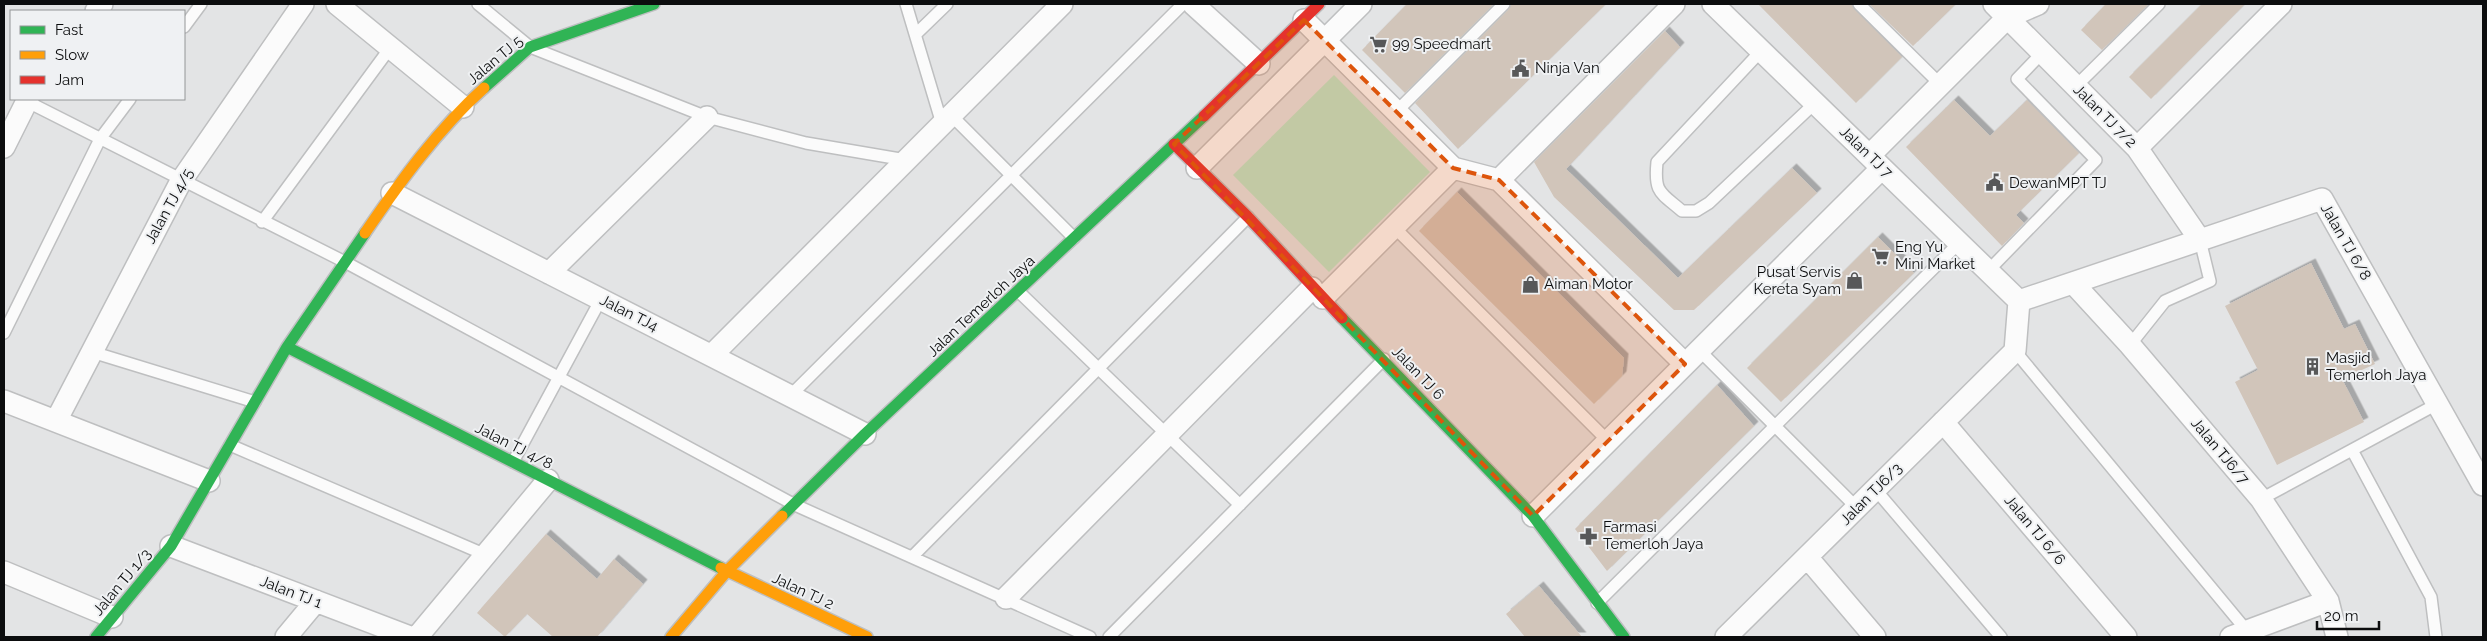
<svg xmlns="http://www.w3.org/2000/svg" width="2487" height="641" font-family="Raleway,sans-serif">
	<defs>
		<filter id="shadow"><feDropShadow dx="4.5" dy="-4.5" stdDeviation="0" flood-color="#0004"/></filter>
	</defs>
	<rect width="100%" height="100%" fill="#e3e4e5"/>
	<!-- green -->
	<path fill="#bce6cb" d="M1334 75 1430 172 1329 272 1233 175Z"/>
	<!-- building -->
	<path fill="#d1c5ba" filter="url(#shadow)" d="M1407 4H1494L1405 93 1362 50Z
		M1511 4H1606L1458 149 1415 103 1509 9Z
		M1758 4H1852L1854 9 1902 57 1856 103Z
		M1869 4H1956L1913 46Z
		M2106 4H2149L2102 50 2081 30Z
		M2202 4H2245L2151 99 2129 77Z
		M1665 31 1680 47 1566 169 1678 278 1792 168 1817 193 1694 310H1674L1554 197 1534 162Z
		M1954 100 1990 136 2027 100 2079 153 2016 215 2024 223 2002 246 1906 147Z
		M1457 192 1624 358 1622 376 1594 404 1419 231Z
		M1878 237 1914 273 1781 402 1747 368Z
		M2311 263 2344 329 2355 324 2375 364 2342 379 2364 422 2277 465 2235 382 2258 370 2225 306Z
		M1717 385 1754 426 1607 571 1575 529Z
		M546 534 597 579 614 559 643 584 597 637H553L527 614 505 637 477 613Z
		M1539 586 1582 637H1525L1506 614Z"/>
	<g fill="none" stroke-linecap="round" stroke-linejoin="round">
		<defs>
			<path id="lane" d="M478 4 530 47 707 117 806 143 906 160
				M906 4 942 124
				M1859 4 1940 84
				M184 27 201 4
				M916 34 947 4
				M1761 51 1657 162C1654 193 1660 192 1682 211H1696L1709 203 1815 103
				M2076 86 2159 4
				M26 101 345 262 795 505 1090 637
				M1397 111 1504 4
				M951 115 1074 238
				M262 222 390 48
				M1394 227 1608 441
				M1988 271 2096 160 2017 79 2042 53
				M1018 291 1240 505
				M4 333 100 139 130 99
				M2130 345 2165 301 2210 281 2200 240
				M1699 350 1857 508
				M2015 351 2247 631
				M92 352 255 402
				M791 395 1183 4
				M230 445 486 555
				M2352 450 2431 597 2436 637
				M513 462 601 299
				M1875 489 2001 637
				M2261 499 2437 404
				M912 557 1248 217
				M1597 603 1959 243
				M1109 637 1384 359"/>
			<path id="street" d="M337 4 463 107
				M1193 4 1259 64
				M1674 4 1499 180 1685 364
				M1713 4 2019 301
				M1994 4 2137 148 2200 240
				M96 11 102 4
				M1304 20 1453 168 1323 298
				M4 147 28 99
				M2137 148 2281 4
				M1870 155 2008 17 2038 4
				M1197 168 1361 4
				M1453 168 1499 180
				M392 193 865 434
				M549 273 707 117
				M2073 283 2130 345 2261 499 2328 601 2337 637
				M2019 301 2322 199 2483 485
				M712 355 1062 4
				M4 401 209 481
				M56 421 181 181 303 4
				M1943 422 2126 637
				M1533 516 1882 168
				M171 546 410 637
				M1807 557 1875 637
				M4 572 112 617
				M1006 598 1312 288
				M286 637 316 601
				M417 637 548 480
				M1726 637 2015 351 2019 301
				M2231 637 2328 601"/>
			<path id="fast" d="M484 88 530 47 654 4
				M1342 318 1533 516 1624 637
				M287 347 721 568
				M782 516 865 434 1204 116
				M96 637 171 546 287 347 365 233"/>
			<path id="slow" d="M365 233C400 182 438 129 484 88
				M721 568 867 637
				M671 637 727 571 782 516"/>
			<path id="jam" d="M1204 116 1319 4
				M1174 144 1248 217 1342 318"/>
		</defs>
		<!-- lane casing -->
		<use href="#lane" stroke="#bebfc0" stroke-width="14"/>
		<!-- street casing -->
		<use href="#street" stroke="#bebfc0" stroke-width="24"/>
		<!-- fast casing -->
		<use href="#fast" stroke="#bebfc0" stroke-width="14"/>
		<!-- slow casing -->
		<use href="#slow" stroke="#bebfc0" stroke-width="14"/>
		<!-- jam casing -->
		<use href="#jam" stroke="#bebfc0" stroke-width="14"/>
		<!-- lane -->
		<use href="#lane" stroke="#fbfbfb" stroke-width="11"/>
		<!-- street -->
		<use href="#street" stroke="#fbfbfb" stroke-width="21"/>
		<!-- fast -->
		<use href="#fast" stroke="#30b455" stroke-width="11"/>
		<!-- slow -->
		<use href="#slow" stroke="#ff9f0a" stroke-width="11"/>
		<!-- jam -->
		<use href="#jam" stroke="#e5322d" stroke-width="11"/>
	</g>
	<!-- marked area -->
	<path fill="#dd550c" fill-opacity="0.2" stroke="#dd550c" stroke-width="4" stroke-dasharray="10 6" stroke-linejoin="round" d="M1304 20 1453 168 1499 180 1685 364 1533 516 1174 144Z"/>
	<!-- icons -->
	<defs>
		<symbol id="supermarket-bare" viewBox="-9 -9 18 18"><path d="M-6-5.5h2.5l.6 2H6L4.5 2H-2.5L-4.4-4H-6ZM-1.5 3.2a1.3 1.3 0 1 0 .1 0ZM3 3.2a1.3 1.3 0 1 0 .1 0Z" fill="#575859" stroke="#eff1f3" stroke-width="2.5" paint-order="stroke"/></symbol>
		<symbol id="civic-bare" viewBox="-9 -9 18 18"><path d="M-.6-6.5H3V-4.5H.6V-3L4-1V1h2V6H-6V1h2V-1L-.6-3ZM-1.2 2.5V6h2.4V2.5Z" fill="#575859" stroke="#eff1f3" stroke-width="2.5" paint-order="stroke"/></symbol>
		<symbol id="shop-bare" viewBox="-9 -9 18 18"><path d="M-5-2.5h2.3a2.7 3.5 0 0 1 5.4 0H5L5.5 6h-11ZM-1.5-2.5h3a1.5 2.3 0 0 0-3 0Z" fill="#575859" stroke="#eff1f3" stroke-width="2.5" paint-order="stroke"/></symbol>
		<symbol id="building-bare" viewBox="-9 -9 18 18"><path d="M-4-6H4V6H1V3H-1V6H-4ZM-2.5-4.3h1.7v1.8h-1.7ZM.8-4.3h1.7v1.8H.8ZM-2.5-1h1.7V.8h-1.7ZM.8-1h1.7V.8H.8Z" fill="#575859" stroke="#eff1f3" stroke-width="2.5" paint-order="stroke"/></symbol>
		<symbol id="pharmacy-bare" viewBox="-9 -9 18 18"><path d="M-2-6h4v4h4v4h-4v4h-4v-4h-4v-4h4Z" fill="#575859" stroke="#eff1f3" stroke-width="2.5" paint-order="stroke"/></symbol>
	</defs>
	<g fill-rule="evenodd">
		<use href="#supermarket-bare" x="1366" y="32" width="25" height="25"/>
		<use href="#civic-bare" x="1508" y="56" width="25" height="25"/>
		<use href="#civic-bare" x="1982" y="170" width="25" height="25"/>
		<use href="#supermarket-bare" x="1868" y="244" width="25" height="25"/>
		<use href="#shop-bare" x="1842" y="268" width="25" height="25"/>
		<use href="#shop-bare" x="1518" y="272" width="25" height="25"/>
		<use href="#building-bare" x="2300" y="354" width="25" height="25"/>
		<use href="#pharmacy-bare" x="1576" y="524" width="25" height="25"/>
	</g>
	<g text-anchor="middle" stroke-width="4" stroke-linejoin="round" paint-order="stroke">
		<!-- poi labels -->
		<g font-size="15" fill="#0c0d0e" stroke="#eff1f3" text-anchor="start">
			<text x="1392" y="49">99 Speedmart</text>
			<text x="1535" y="73">Ninja Van</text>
			<text x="2009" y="188">DewanMPT TJ</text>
			<text x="1895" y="252">Eng Yu<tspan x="1895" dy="17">Mini Market</tspan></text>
			<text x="1841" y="277" text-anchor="end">Pusat Servis<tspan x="1841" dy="17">Kereta Syam</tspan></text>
			<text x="1544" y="289">Aiman Motor</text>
			<text x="2326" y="363">Masjid<tspan x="2326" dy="17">Temerloh Jaya</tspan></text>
			<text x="1603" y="532">Farmasi<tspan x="1603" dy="17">Temerloh Jaya</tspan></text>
		</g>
		<!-- street labels -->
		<g font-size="15" fill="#0c0d0e" stroke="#eff1f3">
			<text transform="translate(495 60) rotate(-40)" y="5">Jalan TJ 5</text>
			<text transform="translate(2105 116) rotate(45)" y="5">Jalan TJ 7/2</text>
			<text transform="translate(1866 152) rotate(44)" y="5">Jalan TJ 7</text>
			<text transform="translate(169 206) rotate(-61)" y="5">Jalan TJ 4/5</text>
			<text transform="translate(2346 242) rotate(60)" y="5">Jalan TJ 6/8</text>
			<text transform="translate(981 306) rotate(-43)" y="5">Jalan Temerloh Jaya</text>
			<text transform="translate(629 313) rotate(27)" y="5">Jalan TJ4</text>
			<text transform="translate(1418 373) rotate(46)" y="5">Jalan TJ 6</text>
			<text transform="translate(514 446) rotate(27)" y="5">Jalan TJ 4/8</text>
			<text transform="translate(2220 451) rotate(50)" y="5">Jalan TJ6/7</text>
			<text transform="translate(1871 494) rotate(-45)" y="5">Jalan TJ6/3</text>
			<text transform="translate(2035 530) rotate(50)" y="5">Jalan TJ 6/6</text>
			<text transform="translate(122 582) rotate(-50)" y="5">Jalan TJ 1/3</text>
			<text transform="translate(803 591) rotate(25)" y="5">Jalan TJ 2</text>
			<text transform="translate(291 592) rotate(21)" y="5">Jalan TJ 1</text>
		</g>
	</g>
	<!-- border -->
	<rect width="2487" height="641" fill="none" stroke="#0c0d0e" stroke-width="10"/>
	<!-- legend -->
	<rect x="10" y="10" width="175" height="90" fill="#eff1f3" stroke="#949697"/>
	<rect x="20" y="26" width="25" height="8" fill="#30b455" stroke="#949697"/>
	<text x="55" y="35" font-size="15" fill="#0c0d0e">Fast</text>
	<rect x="20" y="51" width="25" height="8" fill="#ff9f0a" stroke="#949697"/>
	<text x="55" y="60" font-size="15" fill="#0c0d0e">Slow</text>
	<rect x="20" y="76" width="25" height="8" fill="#e5322d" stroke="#949697"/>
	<text x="55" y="85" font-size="15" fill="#0c0d0e">Jam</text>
	<!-- scale -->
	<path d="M2317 621v8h62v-8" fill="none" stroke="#0c0d0e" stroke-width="2.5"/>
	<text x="2324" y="621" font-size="15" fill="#0c0d0e" stroke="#eff1f3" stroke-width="4" paint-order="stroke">20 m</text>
</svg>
